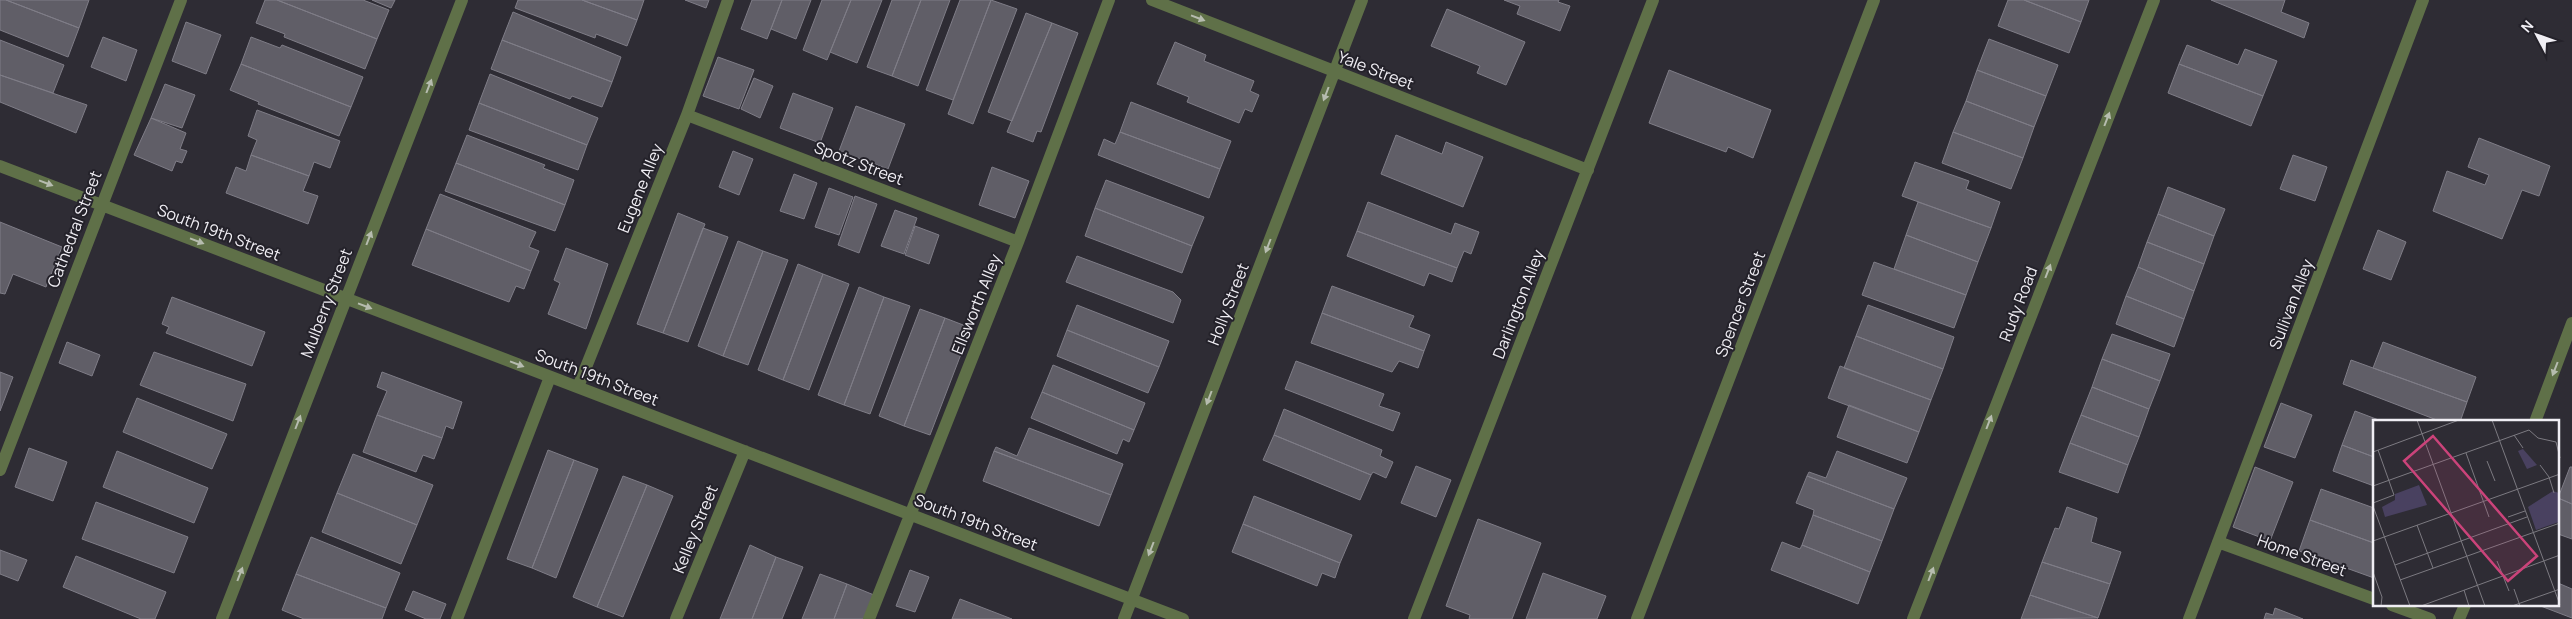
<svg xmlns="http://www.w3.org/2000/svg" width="2572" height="619" font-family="Manrope,sans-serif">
	<rect width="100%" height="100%" fill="#2e2c34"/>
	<!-- building -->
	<path fill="#605e67" stroke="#7f7d87" d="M0 0H6L79 28 68 57 0 30Z
		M6 0H89L79 28Z
		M265 0H277L377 39 365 69 284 37 285 34 256 23Z
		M277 0H363L389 10 377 39Z
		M372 0H395L391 8Z
		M518 0H582L637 20 627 46 596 34 595 38 515 8Z
		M582 0H644L637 20Z
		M685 0H709L706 8Z
		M752 0H782L767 39 741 29Z
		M782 0H811L796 39 771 29Z
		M822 0H851L827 60 803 50Z
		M851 0H882L857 63 830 52Z
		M892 0H921L892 76 867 67Z
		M921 0H950L918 86 892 76Z
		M960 0H991L953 100 926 90Z
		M991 0 1017 9 973 124 948 114Z
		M1504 0H1559L1558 2 1570 6 1560 31 1517 14 1520 6Z
		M2008 0H2024L2081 22 2069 53 1998 26Z
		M2024 0H2089L2081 22Z
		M2211 0H2285L2281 12 2309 23 2304 38Z
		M1447 9 1525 42 1506 85 1477 73 1480 66 1431 46Z
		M513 12 621 57 612 82 502 40Z
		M1026 13 1052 23 1012 121 988 112Z
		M186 22 221 35 206 74 172 61Z
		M1052 23 1078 33 1041 132 1037 131 1033 142 1007 132Z
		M103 37 137 50 126 81 91 67Z
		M251 37 280 48 282 45 363 77 351 107 241 64Z
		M1989 39 2058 65 2046 96 1977 70Z
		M0 40 64 65 53 93 0 75Z
		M502 40 612 82 602 107 572 96 570 99 491 69Z
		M1175 42 1206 55 1204 61 1254 81 1250 91 1259 95 1252 112 1245 109 1239 123 1187 102 1189 97 1157 84Z
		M2187 45 2238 65 2245 49 2277 61 2263 96 2179 64Z
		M718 57 754 70 739 109 703 96Z
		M241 64 351 107 339 136 258 104 259 102 230 90Z
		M2179 64 2263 96 2251 126 2168 93Z
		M1669 70 1771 110 1753 158 1728 147 1726 152 1649 123Z
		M1977 70 2046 96 2034 127 1966 101Z
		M490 74 598 118 587 145 479 103Z
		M0 75 87 105 76 133 0 102Z
		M754 78 773 86 760 118 741 109Z
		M165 84 195 95 182 128 151 118Z
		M793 93 833 108 820 143 780 128Z
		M1966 101 2034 127 2023 158 1953 132Z
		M1131 102 1231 141 1220 169 1120 132Z
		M479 103 587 145 578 170 469 130Z
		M856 106 905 124 888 169 839 151Z
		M257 110 340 141 330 168 314 162 309 176 251 155 257 140 248 136Z
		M151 118 186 133 180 149 187 151 182 163 176 161 172 171 134 155Z
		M1120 132 1220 169 1209 198 1098 155 1104 139 1115 144Z
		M1953 132 2023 158 2011 189 1942 163Z
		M467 135 545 165 543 168 574 180 565 205 456 163Z
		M1396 135 1442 154 1446 142 1483 157 1463 207 1381 174Z
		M2479 138 2550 166 2539 196 2522 190 2502 239 2433 211 2447 171 2485 185 2489 175 2468 167Z
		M733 151 753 159 739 195 719 187Z
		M251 155 309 176 303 191 318 196 308 224 226 193 236 167 246 171Z
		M2293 155 2327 167 2315 201 2280 189Z
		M1915 162 1969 181 1966 189 2000 202 1991 228 1902 196Z
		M456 163 565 205 555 231 445 191Z
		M992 167 1029 181 1015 218 979 205Z
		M794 174 817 183 804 219 780 211Z
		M1106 180 1204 217 1192 246 1095 208Z
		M2168 187 2225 209 2214 236 2158 214Z
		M829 188 853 197 839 235 815 227Z
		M440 194 536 232 529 247 539 251 531 271 426 229Z
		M855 196 877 204 859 253 838 245Z
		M1368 202 1451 234 1455 223 1479 232 1471 254 1464 251 1457 268 1357 231Z
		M1918 202 1991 228 1978 262 1906 235Z
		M1095 208 1192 246 1182 273 1085 236Z
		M895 210 917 218 904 254 881 246Z
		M678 213 705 224 663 333 637 324Z
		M2158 214 2214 236 2204 264 2147 242Z
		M0 222 62 247 46 287 13 274 5 294 0 293Z
		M915 226 939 235 929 264 905 255Z
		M703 228 728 237 688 342 663 333Z
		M426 229 531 271 524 289 516 286 509 302 412 265Z
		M2378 230 2406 242 2391 280 2363 269Z
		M1357 231 1457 268 1452 282 1429 273 1424 286 1347 256Z
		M1906 235 1978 262 1966 295 1894 269Z
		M738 241 763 251 723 356 698 346Z
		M2147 242 2204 264 2194 291 2138 267Z
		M566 248 608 264 586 329 548 314 560 283 554 280Z
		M763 251 788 260 748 365 723 356Z
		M1077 256 1173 292 1181 300 1173 323 1066 282Z
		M1874 262 1966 295 1954 328 1862 295Z
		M798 264 823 274 783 380 758 370Z
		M2138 267 2194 291 2184 319 2126 296Z
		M823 274 849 284 809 390 783 380Z
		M1332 286 1414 316 1409 327 1430 335 1424 351 1322 313Z
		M859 287 884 297 844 405 818 395Z
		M2126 296 2184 319 2174 347 2116 324Z
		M172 297 265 332 252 366 166 333 169 327 162 324Z
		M884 297 910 306 870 414 844 405Z
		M1077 305 1169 341 1159 367 1067 330Z
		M1868 305 1954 337 1943 369 1856 336Z
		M920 309 945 318 904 426 879 416Z
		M1322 313 1424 351 1418 368 1399 361 1392 372 1311 343Z
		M945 318 971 328 930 435 904 426Z
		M1067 330 1159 367 1148 393 1057 356Z
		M2112 334 2170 354 2160 381 2102 359Z
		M1856 336 1943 369 1931 400 1844 368Z
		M67 342 100 355 92 376 59 363Z
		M2383 342 2476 377 2467 402 2373 368Z
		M154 352 246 384 233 421 140 385Z
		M2102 359 2160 381 2149 409 2092 387Z
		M2351 360 2467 402 2460 422H2442L2343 384Z
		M1296 361 1384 394 1379 406 1400 413 1393 431 1285 389Z
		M1053 365 1145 403 1134 430 1042 392Z
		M1840 366 1931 400 1919 432 1828 398Z
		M0 372 13 377 0 411Z
		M382 372 462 402 453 429 446 426 442 438 377 415 387 391 377 387Z
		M2092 387 2149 409 2139 437 2081 415Z
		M1042 392 1134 430 1129 442 1123 439 1117 454 1031 418Z
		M137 398 227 434 212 469 123 432Z
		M2281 403 2312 415 2295 458 2264 447Z
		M1849 405 1919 432 1907 463 1837 437Z
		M1284 409 1382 450 1380 456 1393 462 1386 478 1373 472 1371 475 1274 435Z
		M2355 411 2384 422H2374V457L2342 445Z
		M377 415 442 438 434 459 423 455 416 472 363 452Z
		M2081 415 2139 437 2128 465 2070 443Z
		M1029 428 1123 464 1111 495 994 451 996 447 1017 456Z
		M1274 435 1371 475 1360 500 1263 460Z
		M2070 443 2128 465 2118 493 2059 472Z
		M2342 445 2374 457V486L2333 471Z
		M29 448 67 462 53 501 15 487Z
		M548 450 574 460 532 568 507 559Z
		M117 451 208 488 194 523 103 487Z
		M994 451 1111 495 1099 526 983 481Z
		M1837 451 1907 478 1894 509 1807 476 1809 472 1826 478Z
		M353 454 433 485 417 525 337 493Z
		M574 460 598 469 556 578 532 568Z
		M1416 466 1451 480 1436 517 1401 503Z
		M2255 467 2293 482 2270 541 2233 527Z
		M2570 467H2572V504L2558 498Z
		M623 476 647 485 597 607 573 597Z
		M1807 476 1894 509 1882 541 1813 515 1814 510 1796 503Z
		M647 485 673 496 623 617 597 607Z
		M2321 489 2374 508V543L2310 520Z
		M337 493 417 525 401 564 322 532Z
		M1254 496 1352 535 1340 563 1243 524Z
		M2558 498 2572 504V539L2558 534Z
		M96 502 188 537 174 573 82 539Z
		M2067 507 2097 518 2091 542 2121 552 2110 584 2042 562 2055 528 2059 529Z
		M1813 515 1882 541 1870 572 1802 545Z
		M1478 519 1541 543 1512 619H1469L1470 615 1446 606Z
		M2310 520 2374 543V578L2299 551Z
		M1243 524 1340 563 1335 578 1322 573 1317 586 1232 552Z
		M311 537 400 573 386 608 296 574Z
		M1782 542 1800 549 1802 545 1870 572 1858 604 1771 570Z
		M750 545 776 557 752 619H720Z
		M0 550 27 560 18 581 0 574Z
		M76 556 166 592 155 619H141L63 587Z
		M776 557 803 567 782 619H752Z
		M2042 562 2110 584 2098 618 2030 595Z
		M910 570 929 577 915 612 896 606Z
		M1543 573 1606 596 1597 619H1526Z
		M296 574 386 608 382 619H304L282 610Z
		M820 574 847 584 834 619H802Z
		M2558 583 2572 589V618L2538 605H2558Z
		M847 584 874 595 865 619H834Z
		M413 591 446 604 440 619H426L405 610Z
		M2030 595 2098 618 2021 619Z
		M960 599 1012 619H952Z
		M2275 608 2293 615 2303 619H2264L2266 613 2273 615Z"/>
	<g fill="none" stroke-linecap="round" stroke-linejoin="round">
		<!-- minor -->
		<path stroke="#5f7048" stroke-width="12" d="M1152 0 1588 170
			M687 115 1018 242
			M0 166 1183 619
			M578 387 687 115 728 0
			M2535 422 2572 323
			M0 470 181 0
			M2218 542 2374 599
			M2392 605 2430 619
			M222 619 462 0
			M457 619 550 377
			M676 619 745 451
			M869 619 1018 242 1109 0
			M1124 619 1362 0
			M1414 619 1653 0
			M1637 619 1874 0
			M1913 619 2154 0
			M2189 619 2423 0
			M2459 619 2465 605"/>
	</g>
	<!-- one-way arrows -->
	<defs><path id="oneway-solid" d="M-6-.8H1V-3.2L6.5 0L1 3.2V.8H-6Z" transform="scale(1.25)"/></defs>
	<g fill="#b6bcaf">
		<use href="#oneway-solid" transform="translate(1198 18) rotate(21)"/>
		<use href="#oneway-solid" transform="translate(429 86) rotate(-69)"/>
		<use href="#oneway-solid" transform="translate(1326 94) rotate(111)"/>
		<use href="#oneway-solid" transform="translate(2107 119) rotate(-69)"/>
		<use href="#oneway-solid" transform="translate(46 183) rotate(21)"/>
		<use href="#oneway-solid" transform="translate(369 238) rotate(-69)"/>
		<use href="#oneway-solid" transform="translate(197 241) rotate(21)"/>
		<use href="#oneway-solid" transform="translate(1268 246) rotate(111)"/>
		<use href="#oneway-solid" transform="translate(2048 271) rotate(-69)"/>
		<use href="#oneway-solid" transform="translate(365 306) rotate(21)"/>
		<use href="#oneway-solid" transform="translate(517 364) rotate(21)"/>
		<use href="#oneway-solid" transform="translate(2555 369) rotate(111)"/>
		<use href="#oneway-solid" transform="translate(1209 398) rotate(111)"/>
		<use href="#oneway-solid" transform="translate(298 422) rotate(-69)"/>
		<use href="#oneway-solid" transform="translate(1989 422) rotate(-69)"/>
		<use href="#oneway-solid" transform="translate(1151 549) rotate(111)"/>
		<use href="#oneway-solid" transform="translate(240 574) rotate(-69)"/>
		<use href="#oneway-solid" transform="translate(1931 574) rotate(-69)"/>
	</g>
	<g text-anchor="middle" stroke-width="4" stroke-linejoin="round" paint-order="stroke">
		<!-- street labels -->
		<g font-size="16" fill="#f0eef4" stroke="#24222a">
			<text transform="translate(1376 70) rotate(21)" y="6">Yale Street</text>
			<text transform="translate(859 163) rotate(21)" y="6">Spotz Street</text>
			<text transform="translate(640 188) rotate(-68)" y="6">Eugene Alley</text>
			<text transform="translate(74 229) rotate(-69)" y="6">Cathedral Street</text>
			<text transform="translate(219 232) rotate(21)" y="6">South 19th Street</text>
			<text transform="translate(326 303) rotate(-69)" y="6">Mulberry Street</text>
			<text transform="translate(976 304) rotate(-68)" y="6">Ellsworth Alley</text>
			<text transform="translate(1228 304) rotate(-69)" y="6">Holly Street</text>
			<text transform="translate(1518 304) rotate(-69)" y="6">Darlington Alley</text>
			<text transform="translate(1740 304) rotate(-69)" y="6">Spencer Street</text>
			<text transform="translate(2018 304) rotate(-69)" y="6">Rudy Road</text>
			<text transform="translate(2291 304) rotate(-69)" y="6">Sullivan Alley</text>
			<text transform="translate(597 377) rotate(21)" y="6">South 19th Street</text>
			<text transform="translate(976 522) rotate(21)" y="6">South 19th Street</text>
			<text transform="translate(695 529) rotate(-68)" y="6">Kelley Street</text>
			<text transform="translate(2302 555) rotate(20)" y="6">Home Street</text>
		</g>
	</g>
	<!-- overview -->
	<g transform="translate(2373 420)">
		<rect width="186" height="186" fill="#2e2c34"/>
		<path d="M150 29 164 45 154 49 145 31ZM46 65 54 85 12 97 9 87 22 80V74ZM180 71 186 73V102L163 110 155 87Z" fill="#494160"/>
		<path fill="none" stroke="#7c7a81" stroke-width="1" d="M44 0 112 186M119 0 187 185M141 15 150 28M183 22 187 38M0 32 86 0M93 33 116 97M114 41 122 61M167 45 176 57 181 73M0 66 156 10 165 18 183 22M0 83 21 75 5 30M0 86 37 186M135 97 152 91M44 105 60 148M0 121 187 54M124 141 136 171M22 145 154 97M0 152 9 177 8 186M27 160 187 103M141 169 147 186M91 170 96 186M48 186 187 135M139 186 187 169"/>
		<path fill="#cb437a" fill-opacity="0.15" stroke="#cb437a" stroke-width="2.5" d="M60 16 164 136 135 161 31 41Z"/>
		<rect width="186" height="186" fill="none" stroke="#f0eef4" stroke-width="2.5"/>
	</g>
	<!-- north arrow -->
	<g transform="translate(2537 35) rotate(311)" stroke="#24222a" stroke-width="4" paint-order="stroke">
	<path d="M0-4L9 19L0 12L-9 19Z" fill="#f0eef4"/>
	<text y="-8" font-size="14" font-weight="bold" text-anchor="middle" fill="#f0eef4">N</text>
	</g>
</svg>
